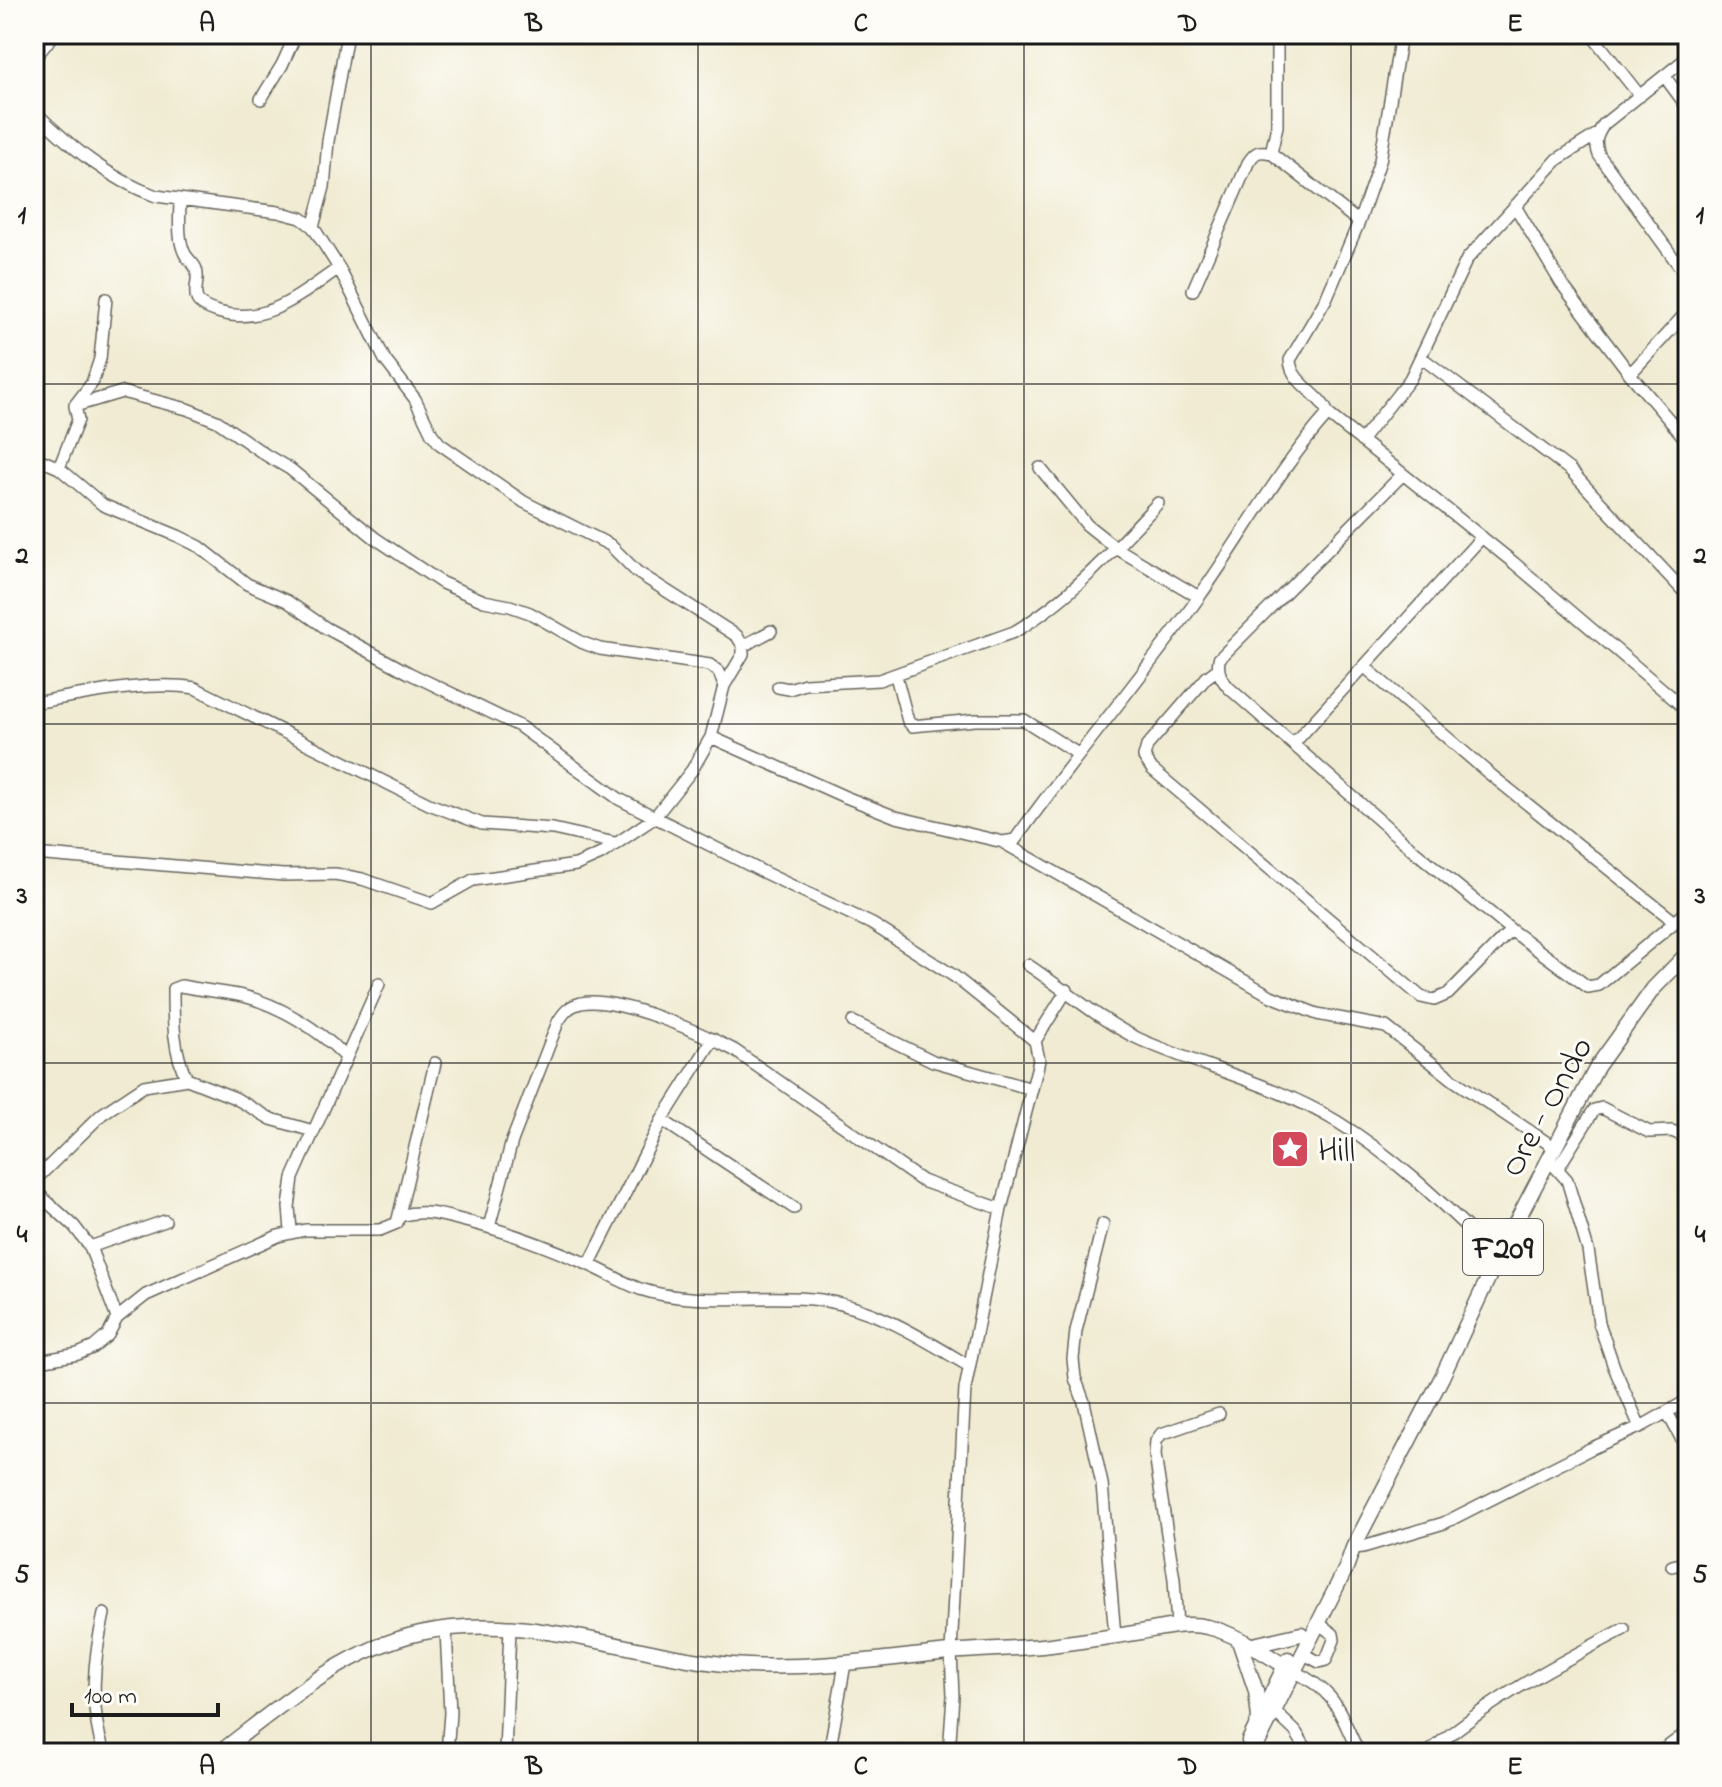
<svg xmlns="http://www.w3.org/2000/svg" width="1722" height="1787" font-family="'Indie Flower',sans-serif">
	<rect width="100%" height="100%" fill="#fdfcf7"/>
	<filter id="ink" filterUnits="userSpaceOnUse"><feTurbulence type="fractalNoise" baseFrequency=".0125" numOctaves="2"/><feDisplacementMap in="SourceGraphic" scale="16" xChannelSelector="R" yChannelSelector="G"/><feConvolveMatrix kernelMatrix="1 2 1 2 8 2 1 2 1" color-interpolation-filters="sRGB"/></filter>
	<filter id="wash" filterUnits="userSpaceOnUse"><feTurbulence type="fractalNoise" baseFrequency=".006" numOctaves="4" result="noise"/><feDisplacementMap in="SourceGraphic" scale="32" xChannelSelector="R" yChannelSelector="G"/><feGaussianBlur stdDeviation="1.8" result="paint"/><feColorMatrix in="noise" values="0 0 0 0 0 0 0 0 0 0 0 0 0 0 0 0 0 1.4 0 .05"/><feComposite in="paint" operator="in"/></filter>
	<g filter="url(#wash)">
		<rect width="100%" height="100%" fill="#f0ebd2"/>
	</g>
	<g filter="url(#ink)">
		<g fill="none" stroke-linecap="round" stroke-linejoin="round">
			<defs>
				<path id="minor" d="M1591 34 1640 96
					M1688 57 1604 124C1596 136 1594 141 1599 155L1688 278
					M34 59 54 34
					M1665 77 1688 108
					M261 99 282 65 296 34
					M34 111C71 147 107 178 156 196L278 212 301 218 313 227 339 268 385 360 415 399 432 434 440 444 524 502 610 545 637 572 737 636 743 646V654L724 686 711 737 692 770 654 818 601 854 576 865 473 880 432 903 362 879 335 874 283 875 34 854
					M1271 153 1277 126V34
					M180 199C180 216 177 239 185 254 188 260 194 263 196 269 200 279 193 290 197 299 200 306 211 310 218 312 266 327 302 293 339 268
					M1515 206 1561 283 1630 374 1688 442
					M313 227 324 187 328 141 347 34
					M1193 290 1248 163C1255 152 1258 150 1271 153L1359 222
					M1422 358 1570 470 1688 596
					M1630 374 1688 311
					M75 405 92 383 100 359 106 299
					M75 406 122 392 187 409 217 421 266 455 290 469 375 538 442 583 484 601 510 606 530 613 583 643 600 649 710 665 719 672 724 686
					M1328 414 1514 563 1688 711
					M1361 441 1410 379 1467 259 1558 159 1596 135
					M34 457 59 468 103 505 178 536 200 547 247 584 287 601 326 628 409 673 519 726 619 799 765 873 872 924 954 976 1035 1041 1039 1060 1037 1069 1001 1209 965 1389 951 1652 953 1696 949 1753
					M59 468 78 420 75 406
					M1040 468 1087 525 1116 548 1199 597
					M1403 474 1219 659C1217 672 1221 679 1229 688L1412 849 1511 930 1588 987 1599 985 1688 911
					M743 646 771 631
					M1365 667 1486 771 1675 922
					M1218 669 1207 677 1147 746 1144 757 1152 769 1421 997 1434 1000 1448 994 1511 930
					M896 676 908 721 912 726 975 720H1024L1078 754
					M778 687 789 689 805 684 879 680 1014 632C1069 600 1115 549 1158 503
					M34 703C81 695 149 680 195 688L429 804 482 824 553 829 615 843
					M711 737 843 796 896 817 1003 842 1015 840C1074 757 1140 680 1199 597 1242 537 1278 470 1328 414 1321 393 1291 384 1290 360L1326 299 1359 222 1380 161 1401 34
					M1294 743 1482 537
					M1004 843 1271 996 1317 1014 1386 1027 1455 1081 1555 1148
					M1028 965C1063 988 1102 1022 1139 1039 1204 1068 1275 1084 1336 1121 1397 1158 1447 1208 1498 1257
					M853 1022 933 1061 1032 1089
					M1035 1041 1067 990
					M187 1079C173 1052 173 1019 173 989L181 986C202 990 223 992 243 996 280 1005 319 1030 345 1056
					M662 1120 794 1208
					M1549 1160 1567 1180 1588 1250 1599 1323 1614 1367 1640 1427
					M1558 1168 1594 1110 1602 1108 1649 1132 1672 1131 1688 1138
					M34 1181 102 1114 144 1086 187 1079 235 1098 271 1119 313 1131
					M34 1190 74 1226 90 1247 117 1318
					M400 1216C424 1209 442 1215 465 1221 507 1231 546 1246 585 1263 604 1271 621 1282 640 1289 698 1308 762 1292 821 1300 876 1308 922 1338 969 1366
					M1103 1224 1076 1331 1073 1359 1075 1378 1084 1402 1102 1484 1115 1636
					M489 1227 512 1141 558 1022C564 1012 569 1006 581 1003 617 996 702 1033 734 1050L922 1181 1001 1209
					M291 1231 289 1207 293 1178 379 984
					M90 1247 165 1221
					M589 1265 662 1120 713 1039
					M34 1362 78 1354 94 1347 108 1335 117 1318 146 1295 278 1236 305 1230H380L397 1223 435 1063
					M1667 1412 1688 1451
					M1353 1548 1363 1547 1444 1523 1590 1449 1644 1425 1688 1400
					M1672 1566 1688 1562
					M1177 1626 1174 1579 1155 1455 1156 1441 1161 1434 1219 1414
					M446 1630 450 1713 447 1753
					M1302 1653 1319 1662 1326 1660 1334 1640 1333 1634 1318 1623
					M1293 1671C1339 1693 1338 1711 1359 1753
					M1274 1711 1295 1731 1309 1753
					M104 1753C89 1707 93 1661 104 1614
					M505 1753 510 1628
					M829 1753 845 1664
					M1428 1753C1487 1701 1555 1665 1624 1629
					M1659 1753 1688 1732"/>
				<path id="major" d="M1239 1641 1256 1691 1259 1718
					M1249 1646 1301 1634
					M1249 1741 1288 1659
					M219 1753C282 1705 341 1651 420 1633 529 1608 641 1661 749 1666 816 1669 882 1659 949 1652 983 1649 1017 1649 1051 1645 1081 1641 1111 1637 1141 1632 1162 1628 1186 1622 1207 1627 1234 1632 1270 1657 1293 1671
					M1253 1753 1346 1568 1353 1548 1442 1377 1498 1257 1597 1067 1653 989 1688 953"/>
			</defs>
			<!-- minor casing -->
			<use href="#minor" stroke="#66645c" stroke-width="14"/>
			<!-- major casing -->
			<use href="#major" stroke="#66645c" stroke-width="17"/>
			<!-- minor -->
			<use href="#minor" stroke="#fff" stroke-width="11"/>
			<!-- major -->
			<use href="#major" stroke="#fff" stroke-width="14"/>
		</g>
	</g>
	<!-- grid -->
	<path fill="none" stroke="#1c1c1c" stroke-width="2" stroke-opacity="0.55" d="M371 34V1753M698 34V1753M1024 34V1753M1351 34V1753M34 384H1688M34 724H1688M34 1063H1688M34 1403H1688"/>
	<!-- icons -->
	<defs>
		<symbol id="sight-square" viewBox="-11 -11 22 22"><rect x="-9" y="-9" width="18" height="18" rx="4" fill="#d1495b" stroke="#fdfcf7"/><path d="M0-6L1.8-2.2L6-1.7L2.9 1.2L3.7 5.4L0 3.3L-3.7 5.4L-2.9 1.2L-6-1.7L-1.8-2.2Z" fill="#fff"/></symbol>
	</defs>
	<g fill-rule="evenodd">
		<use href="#sight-square" x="1268" y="1127" width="44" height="44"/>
	</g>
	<g text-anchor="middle" stroke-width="6" stroke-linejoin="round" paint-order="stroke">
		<!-- shield labels -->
		<rect fill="#fdfcf7" stroke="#605f5e" stroke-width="2" x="1463" y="1219" width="80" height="56" rx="6"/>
		<g font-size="32" font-weight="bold" fill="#1c1c1c">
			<text x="1503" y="1258">F209</text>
		</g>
		<!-- street labels -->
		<g font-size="34" fill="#1c1c1c" stroke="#fdfcf7">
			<text transform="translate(1545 1106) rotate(-61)" y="12">Ore - Ondo</text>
		</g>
		<!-- poi labels -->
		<g font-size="34" fill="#1c1c1c" stroke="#fdfcf7" text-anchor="start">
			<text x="1318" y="1161">Hill</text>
		</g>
	</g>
	<!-- margin -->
	<rect width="1722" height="1787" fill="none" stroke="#fdfcf7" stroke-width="88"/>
	<!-- scale -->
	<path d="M72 1703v12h146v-12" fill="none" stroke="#1c1c1c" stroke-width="4"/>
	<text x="84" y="1703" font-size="24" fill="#1c1c1c" stroke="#fdfcf7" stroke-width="6" paint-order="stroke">100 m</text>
	<rect x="44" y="44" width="1634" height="1699" fill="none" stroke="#1c1c1c" stroke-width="3"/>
	<g font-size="26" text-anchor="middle" font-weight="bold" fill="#1c1c1c">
		<text x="207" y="31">A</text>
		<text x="534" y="31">B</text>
		<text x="861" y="31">C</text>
		<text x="1188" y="31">D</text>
		<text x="1515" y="31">E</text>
		<text x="22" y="223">1</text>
		<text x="1700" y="223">1</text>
		<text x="22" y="563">2</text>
		<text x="1700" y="563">2</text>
		<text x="22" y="903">3</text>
		<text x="1700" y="903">3</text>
		<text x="22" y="1242">4</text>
		<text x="1700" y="1242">4</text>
		<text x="22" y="1582">5</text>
		<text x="1700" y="1582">5</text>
		<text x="207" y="1774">A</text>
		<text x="534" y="1774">B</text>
		<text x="861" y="1774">C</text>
		<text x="1188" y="1774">D</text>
		<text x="1515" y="1774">E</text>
	</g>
</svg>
